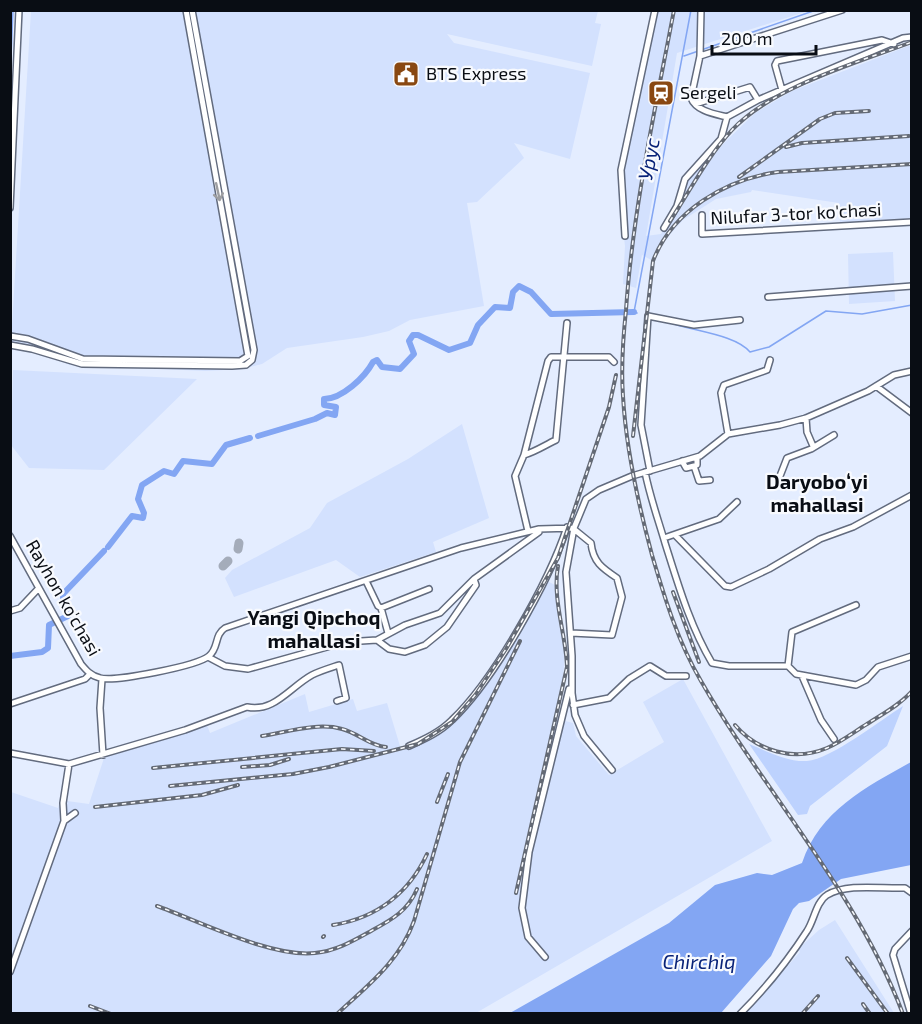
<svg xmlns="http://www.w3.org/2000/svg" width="922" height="1024" font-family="'Exo 2',sans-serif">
	<rect width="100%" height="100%" fill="#e4edff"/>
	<!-- built -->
	<path fill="#d3e1fe" d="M31 11H598L595 23 601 24 592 66 447 34 454 43 590 73 570 159 514 143 524 158 477 202 467 203 484 306 410 320 389 331 363 337 287 348 262 364 242 369 206 371 70 365 50 357 36 347 11 342Z
		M653 11H808L677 53 646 236 661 234 678 206 687 179 755 113 792 91 911 45V219L840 223 839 203 752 190 751 192 716 199 683 220 664 241 653 261 642 255 636 288 623 284 625 246 618 187Z
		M893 252 895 301 849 304 848 254Z
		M13 370 197 379 104 470 29 468 11 445Z
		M462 424 489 518 433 542 436 552 360 577 336 560 234 597 225 578 232 570 310 528 327 503 408 459Z
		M547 581 555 585 565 643 563 685 554 718 573 723 576 736 609 775 664 742 643 702 683 679 772 841 476 1013 11 1014V792L58 808 60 800 89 804 104 758 207 725 210 733 305 694 309 712 353 699 357 711 387 703 400 746 412 747 435 735 477 694Z
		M835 920 894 1013H746L800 952 798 949 819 930Z"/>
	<!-- green -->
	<path fill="#bdd2fe" d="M903 706 887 746 810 806 807 814 798 815 749 744C767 751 787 762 807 761 831 759 881 720 903 706Z"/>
	<!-- water -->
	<path fill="#83a6f3" d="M911 762V865L841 879 809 901 799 903 793 909 771 956 721 1013H510L669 923 715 885 757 873 772 875 802 863C819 811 866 787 911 762Z"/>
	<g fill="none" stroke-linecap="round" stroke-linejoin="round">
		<!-- stream -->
		<path stroke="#83a6f3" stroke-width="1.5" d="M684 56 816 10
			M10 80 13 10
			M637 313 634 312 691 10
			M668 322C691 331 735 334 750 352L769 347 826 311 862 314 912 305"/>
		<!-- river -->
		<path stroke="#83a6f3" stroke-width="6" d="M258 436 315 419 327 413 335 415 336 407 324 405V399C342 399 365 377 373 362L377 360 382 367 400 369 414 354 409 341 413 335H418L449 350 470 343 478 325 495 307 510 308 513 292 519 286 531 292 551 314 634 312
			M108 547 132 516 143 518 144 513 138 499 142 485 164 471 174 474 183 461 212 464 226 445 250 438
			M10 656 42 652 48 648 49 625 68 616 71 610 63 598V594L104 551"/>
		<!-- taxiway -->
		<path stroke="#a4acba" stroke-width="9" d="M238 549 239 543
			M223 566 228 561"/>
		<defs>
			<path id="minor" d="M701 10 700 56 691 98C696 111 715 114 727 117
				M700 56 842 10
				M782 90 775 65 777 61 882 40 894 44
				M695 104 750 87 758 100
				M10 208 19 10
				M702 215V234L912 222
				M664 228 677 206 685 179 721 139 727 117 758 100 903 38 912 37
				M625 236 621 170 655 10
				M768 297 912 286
				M10 336 28 339 83 359 240 361 248 356 186 10
				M10 345 32 349 82 364 232 366 246 365 252 360 254 350 192 10
				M876 386 912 413
				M806 418 807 432 813 446
				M728 434 721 393 724 385 767 370 770 360
				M524 455C537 451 545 445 556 440L567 323
				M697 457V465L694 466 699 481 710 480
				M682 461 686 468 694 466
				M650 471 641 425 648 316 694 325 740 320
				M645 472C650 497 658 519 665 543 678 584 690 626 712 663L729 666H788L796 674 856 685 866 680 878 667 912 656
				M780 476 787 458 811 449 834 435
				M528 531 515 476 524 455 548 361 551 357H609L614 362
				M675 535 725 586 731 587 769 569 820 539 853 527 912 495
				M10 536 81 664C86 670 91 676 100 678 115 682 197 666 209 656 219 648 214 635 225 628L461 548 539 529 574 528
				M664 538 719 519 737 502
				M366 581 378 606 381 608 388 633
				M381 608 429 589
				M10 611 20 608 38 589
				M571 633 612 635 622 597 617 578C602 568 593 562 591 543L575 530
				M377 640 405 625 440 613 474 579
				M208 657 225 666 248 669 345 642 377 640 389 649 405 652 425 645 447 627 476 585 474 579 539 532V529
				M788 666 792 632 856 605
				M802 676 821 720 834 739
				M102 679 100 708 103 755
				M10 704 85 679 90 674
				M573 705 609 698 629 679 650 666 666 676H686
				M409 746C425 739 440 732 452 720 494 680 549 582 567 527
				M10 753 69 764 185 730 247 707C274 713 290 687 312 675 320 671 330 668 339 665L346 698 337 701
				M612 770 584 736 575 715 572 693V656L566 572 574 528 586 499 599 490 632 476 700 456 728 434 780 425 806 418 868 391 894 375 912 371
				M64 821 63 803 69 764
				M545 957 528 937 522 908 529 852 569 689
				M10 972 64 821 75 813
				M740 1014C766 988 787 962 807 931 814 921 816 902 827 895 848 883 881 889 905 888L912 893
				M911 1014 893 955 895 949 912 931"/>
		</defs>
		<!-- minor casing -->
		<use href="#minor" stroke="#626b7e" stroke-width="8"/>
		<!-- minor -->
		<use href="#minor" stroke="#fff" stroke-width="5"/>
		<defs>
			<path id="rail" d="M674 10C655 110 633 209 626 310 623 338 621 368 623 396 626 450 638 503 652 555 665 599 678 642 701 681 765 793 857 892 903 1014
				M786 147 802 143 909 136
				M739 177 820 119 835 113 869 111
				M670 221C690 191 707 157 732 130 772 87 856 63 912 42
				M633 436 653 261C672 211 726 179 778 172L912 164
				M673 592 699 662
				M735 725C757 751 794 762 827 748 841 742 854 732 867 724 882 714 900 705 912 691
				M262 736C287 732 318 722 342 729 358 733 370 746 386 747
				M242 767 270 765 289 759
				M153 768 342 749 374 751
				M170 786 293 774 329 767 418 744 452 722 476 694 506 649 558 558 609 407 616 375
				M437 802 448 774
				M95 807 202 795 238 785
				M516 893 567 667C566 634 552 599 558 566
				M157 906C199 921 272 958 315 953 336 951 353 941 371 931 391 920 408 911 417 889
				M333 925C377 918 409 893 427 854
				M323 937 324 936
				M847 958 888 1014
				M863 1004 870 1014
				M90 1006 111 1014
				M337 1014C368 985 399 962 414 921L460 762 520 641
				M802 1014 818 996"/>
		</defs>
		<!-- rail casing -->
		<use href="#rail" stroke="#646a75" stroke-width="4"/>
		<!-- rail -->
		<use href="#rail" stroke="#f8fafe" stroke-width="1.5" stroke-dasharray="4.5" stroke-linecap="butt"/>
	</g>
	<!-- one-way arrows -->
	<defs><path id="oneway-shaft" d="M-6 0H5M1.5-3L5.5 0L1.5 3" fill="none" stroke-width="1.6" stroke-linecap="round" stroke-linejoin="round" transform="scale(1.5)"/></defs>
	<use stroke="#9d9ea1" href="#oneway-shaft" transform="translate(218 192) rotate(78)"/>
	<!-- icons -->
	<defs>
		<symbol id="civic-square" viewBox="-11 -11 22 22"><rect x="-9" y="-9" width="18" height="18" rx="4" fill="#894812" stroke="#f8fafe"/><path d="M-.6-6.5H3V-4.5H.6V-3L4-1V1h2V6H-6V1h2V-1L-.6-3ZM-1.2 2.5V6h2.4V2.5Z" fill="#fff"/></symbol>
		<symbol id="station-square" viewBox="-11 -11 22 22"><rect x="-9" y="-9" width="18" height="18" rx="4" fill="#894812" stroke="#f8fafe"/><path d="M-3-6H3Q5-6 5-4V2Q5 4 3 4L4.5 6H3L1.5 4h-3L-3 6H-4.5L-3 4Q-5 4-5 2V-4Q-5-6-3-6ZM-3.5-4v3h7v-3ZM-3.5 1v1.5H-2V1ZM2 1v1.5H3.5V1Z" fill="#fff"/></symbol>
	</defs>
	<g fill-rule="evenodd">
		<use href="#civic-square" x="391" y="59" width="30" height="30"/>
		<use href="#station-square" x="646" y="78" width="30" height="30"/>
	</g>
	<g text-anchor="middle" stroke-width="4.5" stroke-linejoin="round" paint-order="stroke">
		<!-- poi labels -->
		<g font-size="18" fill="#090d14" stroke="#f8fafe" text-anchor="start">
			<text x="426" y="80">BTS Express</text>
			<text x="680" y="99">Sergeli</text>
		</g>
		<!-- street labels -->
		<g font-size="18" fill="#090d14" stroke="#f8fafe">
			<text transform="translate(796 214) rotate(-3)" y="6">Nilufar 3-tor ko'chasi</text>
			<text transform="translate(63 598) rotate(60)" y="6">Rayhon ko'chasi</text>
		</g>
		<!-- water labels -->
		<g font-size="20" font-style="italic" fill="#082278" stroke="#f8fafe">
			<text transform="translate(649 159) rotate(-79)" y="7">Урус</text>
			<text x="699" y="969">Chirchiq</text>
		</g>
		<!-- neighbourhood labels -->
		<g font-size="20" font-weight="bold" fill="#090d14" stroke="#f8fafe">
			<text x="817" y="489">Daryoboʻyi<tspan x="817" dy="23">mahallasi</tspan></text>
			<text x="314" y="625">Yangi Qipchoq<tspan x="314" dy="23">mahallasi</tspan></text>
		</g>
	</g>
	<!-- border -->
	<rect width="922" height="1024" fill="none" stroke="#090d14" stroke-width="24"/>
	<!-- scale -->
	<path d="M712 45v9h104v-9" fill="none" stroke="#090d14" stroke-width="3"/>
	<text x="721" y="45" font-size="18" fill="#090d14" stroke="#f8fafe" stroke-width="4.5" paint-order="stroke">200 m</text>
</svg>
